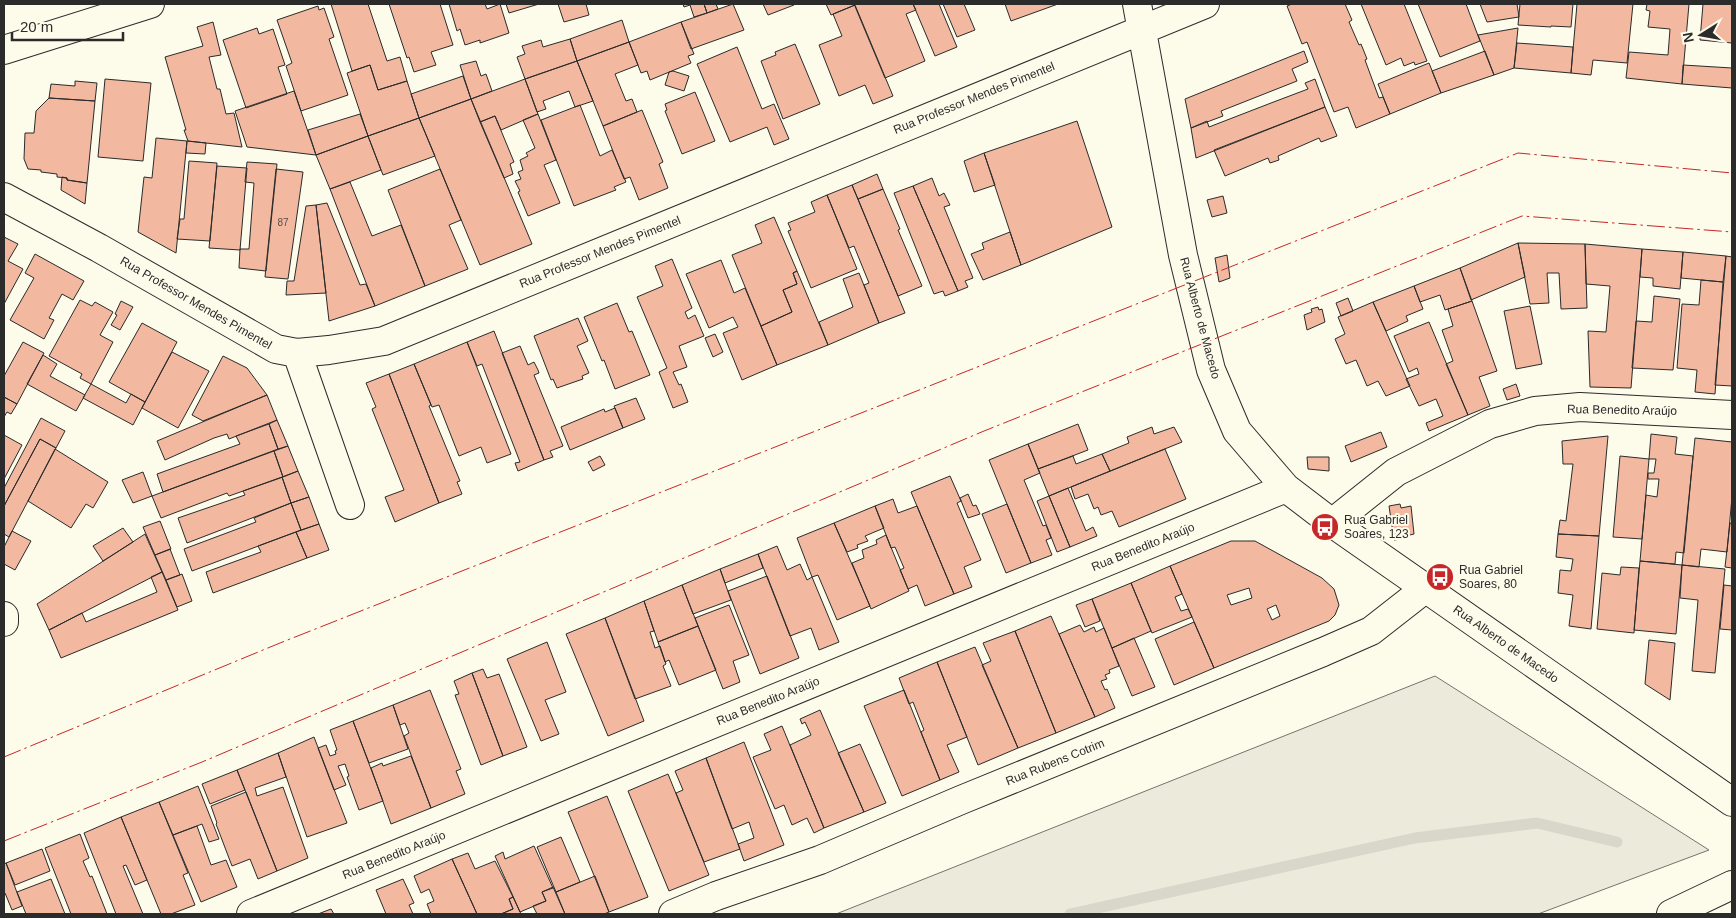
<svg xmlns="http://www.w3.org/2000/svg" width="1736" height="918" font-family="Arial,sans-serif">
	<rect width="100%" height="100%" fill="#fdfbea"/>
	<!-- green -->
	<path fill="#ecebdb" stroke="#74746e" d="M1435 676 1709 850 1538 914H836Z"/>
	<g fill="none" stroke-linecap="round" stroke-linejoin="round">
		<!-- stream -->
		<path stroke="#d8d7c9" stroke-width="11" d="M1070 914 1415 838 1537 823 1617 842"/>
	</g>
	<!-- building -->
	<path fill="#f2b8a0" stroke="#2b2b2b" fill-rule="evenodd" d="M331 4H368L387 61 400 57 407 81 378 90 370 65 352 71Z
		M389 4H440L453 45 431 52 436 65 414 72 409 57 407 58Z
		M449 4H485L487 9 500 4 509 33 480 43V40L465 45 460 29 457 31Z
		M506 4H539L509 13Z
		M558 4H586L589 15 564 22Z
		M683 4H704L707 13 694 17 690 5 684 7Z
		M704 4H716L718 9 707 13Z
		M733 4 744 30 691 49 681 22Z
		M763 4H794V5L768 15Z
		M826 4H854L855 5 831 15Z
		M854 4H913L916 10 906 14 925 61 885 78Z
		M913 4H939L957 47 935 56Z
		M943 4H964L975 30 957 37Z
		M1005 4H1058L1011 21Z
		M1292 4H1345L1352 20 1349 22 1359 45 1361 44 1367 59 1365 60 1379 98 1383 97 1390 114 1356 128 1348 107 1334 112 1307 42 1302 44 1287 6Z
		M1361 4H1404L1427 61 1415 65 1414 62 1404 66 1401 58 1386 65Z
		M1418 4H1466L1480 41 1440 57Z
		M1480 4H1517L1519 17 1487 22Z
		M1520 4H1573L1571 27 1551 26V27L1518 25Z
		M1577 4H1633L1627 63 1593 60 1591 75 1571 73Z
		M1647 4H1689L1682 84 1626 78 1629 52 1668 55 1670 29 1648 27 1650 11 1646 10Z
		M1703 4H1732V43L1700 40Z
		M855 5 893 96 873 104 865 85 839 96 819 45 842 36 833 14Z
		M318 6 319 10 324 8 334 37 329 39 348 95 301 111 286 66 292 63 277 20Z
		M622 20 629 42 577 61 570 39Z
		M213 22 221 55 209 57 217 89H220L226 114 234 113 242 147 188 141 184 130H186L165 57 203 46 197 27Z
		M681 22 694 54 688 56 691 63 650 80 647 71 641 73 629 42Z
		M257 28 259 34 273 29 285 65 278 67 287 94 246 108 223 40Z
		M1518 28 1514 68 1494 75 1478 35Z
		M570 39 577 61 525 79 517 57 525 54 522 46 541 40 543 47Z
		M629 42 638 65 615 74 626 101 632 99 637 112 603 126 577 61Z
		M1517 43 1573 47 1571 73 1514 68Z
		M795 44 820 104 783 119 761 61 776 55 775 52Z
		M737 47 762 109 774 104 789 139 774 145 767 127 730 142 697 64Z
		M1304 51 1308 62 1292 69 1297 81 1221 111 1223 116 1191 128 1185 99Z
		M1485 51 1494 75 1441 93 1432 71Z
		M476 61 481 76 486 74 492 91 471 99 460 65Z
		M577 61 593 101 575 107 569 91 543 101 546 109 537 112 525 79Z
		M1429 63 1441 93 1390 114 1378 84Z
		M370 65 378 90 407 81 419 118 368 136 347 73Z
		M1683 65 1732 68V88L1682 84Z
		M673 71 689 76 684 91 665 85 669 72Z
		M463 76 471 99 419 118 411 94Z
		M105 79 151 83 143 161 98 157Z
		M525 79 538 114 501 130 495 116 480 122 471 99Z
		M1315 79 1325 107 1196 158 1191 128 1207 121 1209 127 1271 103 1308 89 1305 83Z
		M75 81 97 83 95 101 49 98 51 84 75 86Z
		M294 91 316 155 247 147 235 111Z
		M695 92 715 141 682 154 665 111 667 110 665 104Z
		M49 98 95 101 87 183 67 180V178L57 177V174L41 172V170L28 169 24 159 25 133H34L36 111Z
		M471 99 532 244 480 265 419 118Z
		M580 105 600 156 612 150 626 182 614 187 616 190 574 206 541 120Z
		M1325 107 1337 136 1321 142 1319 138 1278 156 1279 160 1270 163 1268 158 1225 176 1214 150Z
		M642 110 663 162 659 164 668 188 639 200 630 177 624 179 603 126Z
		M360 114 368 136 316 155 308 130Z
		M538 114 556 160 544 165 560 203 528 216 518 192 520 191 515 181 521 179 518 172 523 170 520 160 528 156 526 153 535 148 523 120Z
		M495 116 514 162 510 164 513 174 504 178 480 122Z
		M419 118 435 156 383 175 368 136Z
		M1077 121 1112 227 1021 265 984 153Z
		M368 136 381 170 330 189 316 155Z
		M156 138 187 141 176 253 138 232 144 177 152 178Z
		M187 141 206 143 205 154 186 153Z
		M984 153 995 185 974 192 964 161Z
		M189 161 217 163 210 241 177 239 180 219H184Z
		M247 162 277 164 266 271 239 268 240 249H249L254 183 245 182Z
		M217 166 247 168 240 250 209 248Z
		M276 169 303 172 288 279 265 277Z
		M440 169 461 220 449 225 468 269 425 286 388 190Z
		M877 174 883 189 858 199 852 185Z
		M62 177 67 178V180L87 183 85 204 61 190Z
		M932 178 939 196 944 193 950 205 944 207 973 278 965 281 968 287 958 291 913 186Z
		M350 182 372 236 401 225 425 286 375 306 330 189Z
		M852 185 905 313 879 323 864 285 869 283 854 246 849 248 827 195Z
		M913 186 958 291 945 296 943 291 934 294 894 193Z
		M883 189 900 229 898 230 922 286 898 296 858 199Z
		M827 195 857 269 811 288 788 231 791 230 788 223 815 212 811 202Z
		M1223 196 1227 213 1212 217 1207 200Z
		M327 203 360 285 366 284 375 306 329 321 316 205Z
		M316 205 326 293 286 295 287 281H294L306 206Z
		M774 217 797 271 793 273 797 284 783 290 792 312 761 326 732 255 762 243 755 225Z
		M1010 232 1021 265 983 280 971 254 984 249 982 243Z
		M4 237 18 244 8 261 23 269 4 304Z
		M1518 243 1525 277 1471 300 1460 268Z
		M1518 243 1585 244 1587 308 1561 309 1559 273H1547L1549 303 1530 304Z
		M1585 244 1642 249 1631 388 1590 387 1588 331 1606 332 1610 286 1586 284Z
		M1642 249 1683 252 1680 289 1653 286V278L1640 277Z
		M1683 252 1726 256 1723 282 1681 278Z
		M35 254 84 281 73 300 62 294 49 318 54 320 44 339 10 320 34 278 25 273Z
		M1227 255 1230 278 1219 282 1215 258Z
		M1726 256 1732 257V386L1715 385Z
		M672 259 692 308 685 312 688 319 695 315 704 336 679 346 687 367 673 372 679 385 681 384 688 402 673 408 659 372 667 368 637 297 663 286 655 266Z
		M721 260 734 293 745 288 777 365 742 380 723 333 738 327 733 317 709 328 686 274Z
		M1460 268 1472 301 1445 310 1440 295 1420 302 1414 286Z
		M797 271 828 345 777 365 761 326 792 312 783 290 797 284 793 273Z
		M859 273 879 323 828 345 819 322 853 307 843 279Z
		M1701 280 1723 282 1715 394 1695 392 1697 370 1677 368 1682 304 1699 305Z
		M1414 286 1423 309 1406 316 1408 321 1386 331 1373 302Z
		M1654 296 1680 299 1673 370 1632 368 1636 321 1652 322Z
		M1348 298 1353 311 1341 316 1336 303Z
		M80 300 92 306 95 302 113 312 100 335 113 342 91 384 80 378 82 374 49 356Z
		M121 301 133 307 120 330 111 325 117 315 115 314Z
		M1472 301 1497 371 1479 377 1490 406 1468 415 1446 364 1453 361 1442 330 1453 326 1448 309Z
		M1373 302 1410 386 1386 396 1378 381 1367 386 1356 360 1346 364 1335 339 1345 334 1338 317Z
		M617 303 629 332 632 331 650 375 615 389 604 360 602 361 584 317Z
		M1530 306 1542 364 1516 369 1504 311Z
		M1318 307 1319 310 1322 309 1325 322 1307 330 1304 315 1312 312 1311 309Z
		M578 318 588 341 577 346 589 373 582 376 583 379 557 388 553 379 551 380 534 336Z
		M1429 322 1468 415 1429 431 1426 423 1443 416 1436 399 1419 406 1406 379 1419 374 1417 368 1409 372 1394 336Z
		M142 323 177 342 145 402 109 382Z
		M494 331 544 460 518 471 515 463 520 462 482 364 477 366 467 342Z
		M715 334 723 352 713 357 705 338Z
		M23 342 44 353 17 404 4 397V376Z
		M467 342 511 454 487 463 481 447 459 456 439 405 432 407 414 364Z
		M520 346 528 365 534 362 538 370 539 373 534 375 563 446 550 451 553 457 544 460 502 353Z
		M172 352 209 371 178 428 142 408Z
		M43 355 57 364 50 376 85 395 76 411 27 384Z
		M223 356 247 368 267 395 203 421 192 415Z
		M414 364 431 405 429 406 460 481 457 482 462 494 439 503 389 374Z
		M389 374 439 503 395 522 385 497 404 490 372 409 376 407 366 383Z
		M91 384 126 403 131 394 145 402 133 425 83 398Z
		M1516 384 1520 396 1507 400 1503 389Z
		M267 395 277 420 229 439 227 434 214 438 165 460 157 441Z
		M4 397 17 404 11 414 7 412 4 417Z
		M636 398 645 419 623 428 614 406Z
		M615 408 623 428 570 450 561 427 604 409 605 412Z
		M41 418 65 431 56 448 40 439 4 506V488Z
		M277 420 288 446 278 449 269 424Z
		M269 424 278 449 163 492 157 474 240 444 236 436Z
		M1078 424 1088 450 1038 469 1028 444Z
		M1152 427 1154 434 1174 427 1182 442 1110 471 1102 454 1129 443 1127 437Z
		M1381 432 1387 447 1351 462 1345 446Z
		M1651 434 1677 437 1675 454 1693 456 1684 553 1676 552 1675 564 1640 561 1646 495 1657 497 1659 479H1648V473H1654L1656 459H1649Z
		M4 435 22 445 4 479Z
		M1608 436 1599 536 1558 534 1560 520 1566 521 1573 464H1563L1562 441Z
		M1695 438 1732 442V497L1727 552 1701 549 1699 567 1682 565Z
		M40 439 56 448 9 537 4 534V506Z
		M1028 444 1040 473 1024 480 1043 526 1046 525 1051 538 1046 540 1052 555 1031 563 989 460Z
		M288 446 298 471 283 477 274 451Z
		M55 449 108 482 93 508 86 504 71 528 28 501Z
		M1165 449 1186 499 1119 527 1112 511 1101 515 1098 507 1094 509 1088 494 1075 499 1071 487Z
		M274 451 283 477 229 496 227 493 161 518 152 496Z
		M1102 454 1110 471 1049 496 1038 469 1073 456 1076 464Z
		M600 456 605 465 593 471 588 462Z
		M1620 456 1649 459 1642 539 1613 537Z
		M1307 457H1329V471L1308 469Z
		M298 471 309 497 291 503 282 477Z
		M143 472 152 496 133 503 122 480Z
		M950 476 961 501 957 503 981 560 964 567 972 587 954 594 911 492Z
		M282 477 291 503 187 543 178 518 245 495 243 491Z
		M1068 488 1086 531 1093 527 1097 536 1070 547 1049 496Z
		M968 494 973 506 976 505 980 514 968 518 960 498Z
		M1049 496 1070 547 1057 552 1037 501Z
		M309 497 319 524 301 530 291 503Z
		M893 499 898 513 917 506 954 594 925 606 917 585 908 589 900 570 904 568 895 547 891 548 875 506Z
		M291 503 301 530 192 571 184 549 256 522 254 518Z
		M1007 504 1031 563 1006 573 982 514Z
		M1400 504 1401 508 1411 506 1414 534 1406 536V538L1394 540 1389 506Z
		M875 506 884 528 865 536 868 541 857 545 858 548 847 552 834 523Z
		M160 521 171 549 155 555 143 527Z
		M834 523 870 606 837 620 818 575 812 577 797 538Z
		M1730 523H1732V568L1725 567Z
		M319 524 329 550 307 558 296 532Z
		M123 528 133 542 103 561 93 546Z
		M12 531 31 541 15 570 4 564V547Z
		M296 532 307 558 213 593 206 572 261 552 258 546Z
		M145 534 162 572 49 630 37 604Z
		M1558 534 1599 536 1591 629 1569 626 1573 595 1558 593 1560 570 1571 571 1573 559 1556 557Z
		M886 535 909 591 871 609 852 563 864 558 862 550 877 544 876 540Z
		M1231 541H1255L1322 578 1334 589 1339 605 1335 615 1329 621 1214 668 1170 566ZM1249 588 1252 598 1231 605 1227 595ZM1276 605 1280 616 1272 620 1267 609Z
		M777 546 787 570 800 564 807 580 812 577 839 642 819 650 811 628 790 636 758 554Z
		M170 549 180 575 166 580 155 555Z
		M758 554 763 568 725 583 720 569Z
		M1640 561 1682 565 1676 634 1634 630Z
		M1682 565 1725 569 1715 673 1692 671 1698 600 1680 598Z
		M1170 566 1182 594 1175 597 1181 611 1188 609 1192 617 1152 633 1131 583Z
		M1621 567 1639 568 1634 633 1597 629 1602 573 1620 575Z
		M720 569 731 600 693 614 682 585Z
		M162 572 178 610 61 658 49 630 82 613 86 622 157 592 151 577Z
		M182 574 192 601 177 607 166 580Z
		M767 576 799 658 760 674 728 591Z
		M1131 583 1151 631 1112 648 1092 599Z
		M682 585 698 626 658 642 644 601Z
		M1724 585 1732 586V630L1720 629Z
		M1092 599 1100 621 1085 627 1076 605Z
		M644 601 654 631 650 632 655 648 660 646 666 664 663 666 671 686 635 699 605 618Z
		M729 605 749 655 733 661 740 682 723 689 695 618Z
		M1051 616 1095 717 1056 733 1015 631Z
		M605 618 644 721 608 736 566 634Z
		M1194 622 1214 668 1174 685 1155 639Z
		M1080 625 1084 632 1094 627 1096 632 1104 628 1119 666 1109 670 1110 673 1105 675 1107 679 1101 681 1105 690 1107 689 1115 708 1095 717 1059 634Z
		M698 626 716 670 679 685 669 660 665 662 658 642Z
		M1015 631 1056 733 1018 748 982 665 991 661 983 643Z
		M1134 638 1155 687 1132 696 1112 648Z
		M1649 640 1675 643 1670 700 1645 684Z
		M547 642 566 692 545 700 559 734 541 741 507 659Z
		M975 647 1018 748 978 765 937 662Z
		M937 662 967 737 947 745 959 772 940 780 921 732 924 730 913 702 909 704 899 678Z
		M483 669 487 678 499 674 527 747 503 756 472 673Z
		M472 673 503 756 481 765 455 695 459 694 454 681Z
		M430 690 461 769 456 771 465 794 431 808 404 736 409 733 405 723 400 725 393 705Z
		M904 690 940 780 902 796 864 706Z
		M393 705 408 749 369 763 353 721Z
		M820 710 864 812 824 828 790 745 811 735 805 722 802 724 800 719Z
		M353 721 383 801 359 810 347 777 349 776 345 764 338 766 346 785 334 790 318 748 326 745 330 756 336 754 335 751 337 750 330 730Z
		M782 726 824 828 814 833 807 818 792 825 784 805 775 809 753 757 771 750 764 734Z
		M314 737 347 823 307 837 278 753Z
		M744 742 784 845 744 861 738 844 754 838 749 822 732 829 706 758Z
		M860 744 886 803 864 812 838 753Z
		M278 753 286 777 255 788 257 796 283 787 308 858 277 871 237 770Z
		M411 756 431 808 391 824 371 768 382 763 383 766Z
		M706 758 740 849 704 862 676 793 683 790 675 771Z
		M237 770 245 790 210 804 202 784Z
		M668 774 709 875 669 891 628 791Z
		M198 786 219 839 209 842 202 824 173 835 159 802Z
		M246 792 277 871 258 879 250 859 232 866 216 824 217 823 211 806Z
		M607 796 648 897 609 912 568 812Z
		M159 802 188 873 183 875 195 905 171 914H161L121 817Z
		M121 817 147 880 135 885 126 865 123 866 143 914H116L84 833Z
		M197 826 211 865 226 860 237 887 201 902 173 835Z
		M80 834 89 858 83 861 90 877 92 876 107 914H71L45 848Z
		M561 837 580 882 556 892 537 847Z
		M534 846 553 888 542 892 546 901 520 912 495 856 503 852 505 859Z
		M42 849 50 871 15 885 6 863Z
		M468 853 475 869 495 861 513 897 509 899 513 909 501 914H477L452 859Z
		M452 859 477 914H431L427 904 434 901 429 889 421 893 414 876Z
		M6 863 22 906 12 910 5 893 4 894V864Z
		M595 876 609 912 604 914H565L556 892Z
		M51 879 65 914H26L17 892Z
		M403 879 414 903 409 905 413 914H386L376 890Z
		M553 887 565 914H537L533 906 546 901 542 892Z
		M513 897 521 914H501L513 909 509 899Z
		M331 909 334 914H318Z"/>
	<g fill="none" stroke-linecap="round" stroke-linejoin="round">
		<defs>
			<path id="minor" d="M1137 4 1183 255 1211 370 1237 431 1286 488 1332 523 1732 802
				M4 50 150 4
				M4 197 99 248 276 349 297 353 329 350 384 341 1205 4
				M297 353 350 505
				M1332 523 1396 472 1490 424 1535 411 1580 407 1732 415
				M4 616V622
				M251 914 1286 488
				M673 914 716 896 820 860 961 800 1323 652 1371 631 1426 588
				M1671 914 1732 885"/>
		</defs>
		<!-- minor casing -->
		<use href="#minor" stroke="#2b2b2b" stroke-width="30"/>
		<!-- minor -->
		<use href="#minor" stroke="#fdfbea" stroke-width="28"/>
		<!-- power -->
		<path stroke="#c62828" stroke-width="1" stroke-dasharray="18 4 2.5 4" stroke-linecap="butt" d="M4 757 280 643 1518 153 1732 173
			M4 841 202 762 984 431 1522 216 1732 232"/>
	</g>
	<!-- icons -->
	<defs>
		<symbol id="bus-disc" viewBox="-11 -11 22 22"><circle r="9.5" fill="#c62828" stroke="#fdfbea"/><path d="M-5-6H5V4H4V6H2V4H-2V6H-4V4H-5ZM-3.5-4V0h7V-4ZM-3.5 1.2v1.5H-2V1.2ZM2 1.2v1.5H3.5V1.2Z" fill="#fff"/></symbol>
	</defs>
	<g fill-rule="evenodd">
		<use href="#bus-disc" x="1309" y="511" width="32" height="32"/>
		<use href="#bus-disc" x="1424" y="561" width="32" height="32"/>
	</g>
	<g text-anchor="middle" stroke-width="4" stroke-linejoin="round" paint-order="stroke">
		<!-- number labels -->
		<g font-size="10" fill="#5d4e48">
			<text x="283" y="226">87</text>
		</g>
		<!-- street labels -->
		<g font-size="12" fill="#2b2b2b" stroke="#fdfbea">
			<text transform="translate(974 98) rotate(-22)" y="4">Rua Professor Mendes Pimentel</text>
			<text transform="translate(600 252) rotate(-22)" y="4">Rua Professor Mendes Pimentel</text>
			<text transform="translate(196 303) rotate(30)" y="4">Rua Professor Mendes Pimentel</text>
			<text transform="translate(1200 318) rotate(75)" y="4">Rua Alberto de Macedo</text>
			<text transform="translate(1622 410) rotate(1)" y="4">Rua Benedito Araújo</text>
			<text transform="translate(1143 547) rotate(-22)" y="4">Rua Benedito Araújo</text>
			<text transform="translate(1506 644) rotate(35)" y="4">Rua Alberto de Macedo</text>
			<text transform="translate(768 701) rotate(-22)" y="4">Rua Benedito Araújo</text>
			<text transform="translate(1055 762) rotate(-22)" y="4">Rua Rubens Cotrim</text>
			<text transform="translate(394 855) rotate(-22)" y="4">Rua Benedito Araújo</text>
		</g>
		<!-- poi labels -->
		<g font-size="12" fill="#2b2b2b" stroke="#fdfbea" text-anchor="start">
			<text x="1344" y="524">Rua Gabriel<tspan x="1344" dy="14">Soares, 123</tspan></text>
			<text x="1459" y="574">Rua Gabriel<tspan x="1459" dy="14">Soares, 80</tspan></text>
		</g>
	</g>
	<!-- border -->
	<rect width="1736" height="918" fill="none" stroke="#2b2b2b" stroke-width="10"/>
	<!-- north arrow -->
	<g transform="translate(1701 35) rotate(259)" stroke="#fdfbea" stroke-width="4" paint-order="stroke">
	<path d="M0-4L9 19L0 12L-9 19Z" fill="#2b2b2b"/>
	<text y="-8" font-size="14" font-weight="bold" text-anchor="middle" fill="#2b2b2b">N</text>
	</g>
	<!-- scale -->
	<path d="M12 32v8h111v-8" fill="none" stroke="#2b2b2b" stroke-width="2.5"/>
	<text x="20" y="32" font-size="15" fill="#2b2b2b" stroke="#fdfbea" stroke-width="4" paint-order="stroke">20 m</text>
</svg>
